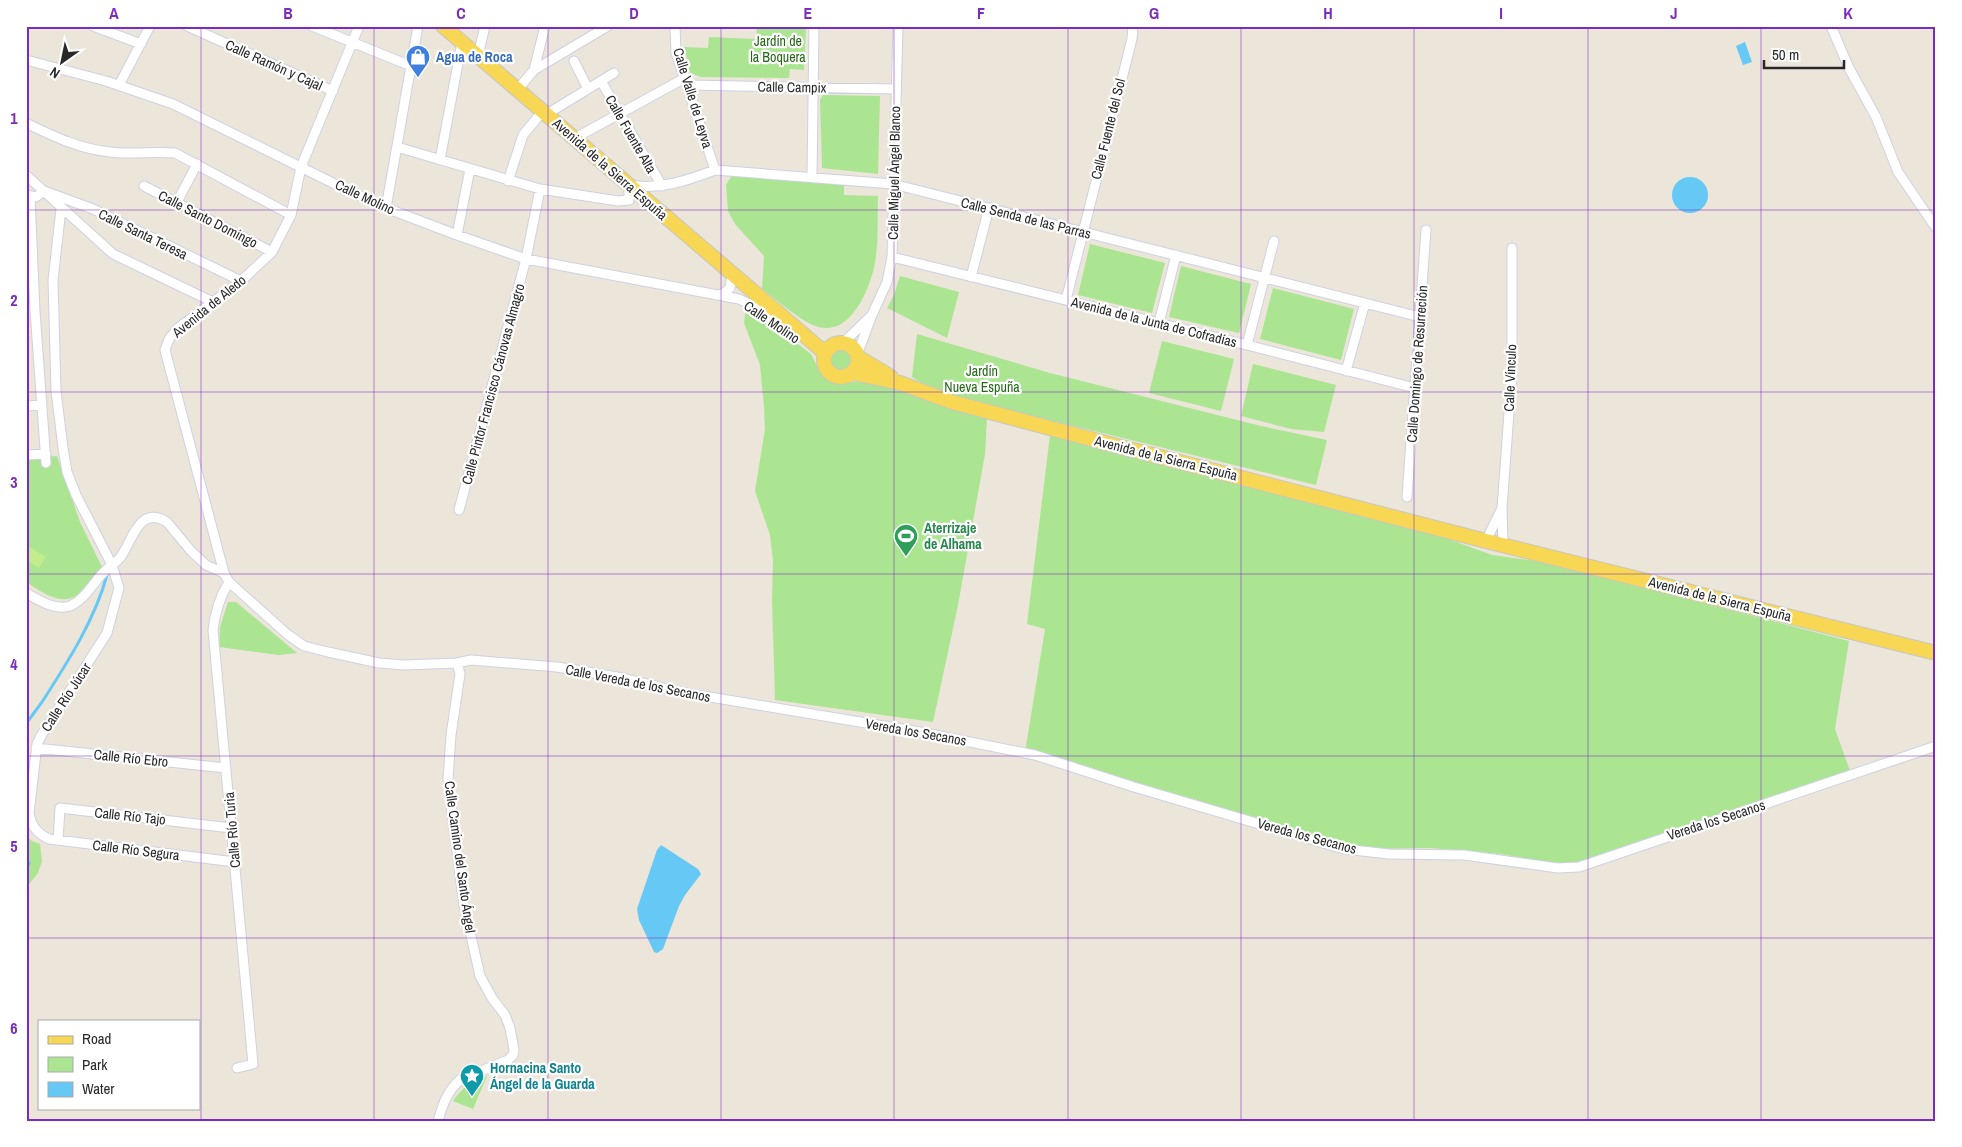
<svg xmlns="http://www.w3.org/2000/svg" width="1962" height="1147" font-family="'Archivo Narrow',sans-serif">
	<rect width="100%" height="100%" fill="#ece5d9"/>
	<!-- green -->
	<path fill="#abe592" d="M757 26H806L804 70 790 69 789 78 701 77 690 73 684 47 708 48 709 37 756 39Z
		M823 95 880 96 878 174 822 168 820 100Z
		M732 175 844 185V195L878 196C877 218 879 241 875 262 871 287 851 336 819 327 802 323 776 299 762 289L764 256 735 224 728 211 726 185Z
		M1090 244 1165 263 1152 313 1078 295Z
		M1181 266 1251 284 1239 333 1169 317Z
		M900 276 959 292 947 338 887 308 894 295Z
		M1273 288 1354 309 1341 360 1260 339Z
		M746 308 778 329 811 354 822 376 834 383 857 382 877 384 987 419 985 454 958 605 933 722 775 700 772 600 773 561 770 535 755 491 765 429 764 407 760 365 744 323Z
		M917 334 1050 373 1261 426 1327 440 1316 485 1004 409 956 396 918 381 912 377Z
		M1162 341 1234 359 1221 411 1149 393Z
		M829 360a12 12 0 1 1 24 0a12 12 0 1 1-24 0Z
		M1253 364 1336 385 1324 432 1291 429 1241 416Z
		M1050 435 1429 532 1492 555 1549 563 1849 641 1835 729 1850 771 1577 862 1556 864 1501 854 1430 848 1375 849 1342 843 1027 750 1026 746 1045 629 1027 624Z
		M57 456 80 522 102 567C75 606 65 608 26 582V458Z
		M228 602H236L297 653 279 655 219 647 220 627Z
		M26 835 32 841 40 844 42 861 38 873 26 888Z
		M487 1076 473 1109 453 1101C462 1088 472 1080 487 1076Z"/>
	<!-- pitch -->
	<path fill="#c1ed8d" d="M26 545 46 557 39 568 26 560Z"/>
	<!-- water -->
	<path fill="#66c8f4" d="M1745 42 1752 62 1743 65 1736 46Z
		M1672 195a18 18 0 1 1 36 0a18 18 0 1 1-36 0Z
		M661 845 698 869 701 874 685 895 679 906 663 949 657 953 654 952 639 920 637 909 657 850Z"/>
	<g fill="none" stroke-linecap="round" stroke-linejoin="round">
		<!-- stream -->
		<path stroke="#66c8f4" stroke-width="3" d="M26 724C32 715 38 708 44 699 69 660 95 619 107 575
			M26 860 29 863 26 869"/>
		<defs>
			<path id="minor" d="M93 26 141 44
				M187 26 333 91
				M312 26 411 66
				M359 26 301 167 291 215 272 252 241 281 178 328 169 339 165 350 224 573 229 582 287 634 304 646 328 652 379 663 404 665 457 663 471 660 557 667 623 678 680 692 920 732 1035 755 1134 787 1344 849 1389 854 1464 855 1558 868 1579 867 1936 746
				M675 26 676 53 715 170
				M1831 26 1849 68 1876 117 1898 172 1936 228
				M478 56 485 26
				M26 60 106 81 173 104 353 193 386 208 457 235 526 259 739 299 756 307 792 334
				M574 61 588 89
				M534 70 545 26
				M601 81 662 186
				M119 85 150 26
				M688 85 896 89
				M518 89 534 70 608 26
				M547 114 614 73
				M26 123C53 136 79 149 110 152 131 155 153 151 175 153L291 215
				M575 138 685 78
				M397 147 540 189 618 201 629 200V185C660 190 686 181 715 170L893 184 1420 317
				M440 160 462 42
				M26 175 113 254 213 302
				M812 176 814 26
				M508 181 523 135 543 111
				M144 186 272 252
				M26 195 36 197 44 191 93 209 241 281
				M30 197 35 311 46 463
				M177 202 197 164
				M386 208 418 26
				M61 209 53 280 56 391 63 448 67 472 76 495 112 565 119 588 107 633 41 736 37 744 29 814C32 827 37 833 49 839L235 862
				M457 235 470 169
				M892 257 1247 345 1415 388
				M971 277 989 208
				M716 295 723 294 730 288 732 275
				M1066 300 1132 39 1133 26
				M1159 323 1176 255
				M843 343 870 317
				M1247 345 1274 241
				M857 355 872 315 887 282 892 257 898 26
				M1346 371 1365 303
				M26 406 42 405
				M26 455 46 454
				M1407 497 1426 230
				M1502 508 1512 372V248
				M459 510 526 259 540 189
				M1486 541 1502 508 1503 545
				M229 582C219 598 215 612 213 630L253 1064 237 1068
				M26 593C38 600 55 611 70 606 85 600 94 581 105 571 111 565 118 562 122 555 133 538 140 505 167 522L191 551 206 565 224 573
				M36 748 226 768
				M58 840 60 808 231 828
				M438 1121C443 1104 447 1091 461 1079L508 1060 513 1055 514 1050 510 1028 505 1015 492 998 480 976 464 905 453 822 448 779 451 735 460 674 457 663"/>
			<path id="primary" d="M443 26 825 353
				M824 360a17 17 0 1 1 34 0a17 17 0 1 1-34 0Z
				M858 357 891 377
				M853 373 900 383 952 402 1106 443 1486 541 1936 653"/>
		</defs>
		<!-- minor casing -->
		<use href="#minor" stroke="#ced1e2" stroke-width="11"/>
		<!-- primary casing -->
		<use href="#primary" stroke="#c7c7c7" stroke-width="16"/>
		<!-- minor -->
		<use href="#minor" stroke="#fff" stroke-width="9"/>
		<!-- primary -->
		<use href="#primary" stroke="#f7d753" stroke-width="14"/>
	</g>
	<!-- grid -->
	<path fill="none" stroke="#7b2cbf" stroke-width="1" stroke-opacity="0.55" d="M201 26V1121M374 26V1121M548 26V1121M721 26V1121M894 26V1121M1068 26V1121M1241 26V1121M1414 26V1121M1588 26V1121M1761 26V1121M26 210H1936M26 392H1936M26 574H1936M26 756H1936M26 938H1936"/>
	<!-- icons -->
	<defs>
		<symbol id="shop-pin" viewBox="-11 -11 22 30"><path d="M0 17L-7.5 6A9.5 9.5 0 1 1 7.5 6Z" fill="#3f7fe0" stroke="#fff"/><path d="M-5-2.5h2.3a2.7 3.5 0 0 1 5.4 0H5L5.5 6h-11ZM-1.5-2.5h3a1.5 2.3 0 0 0-3 0Z" fill="#fff"/></symbol>
		<symbol id="stadium-pin" viewBox="-11 -11 22 30"><path d="M0 17L-7.5 6A9.5 9.5 0 1 1 7.5 6Z" fill="#2e9e5b" stroke="#fff"/><path d="M0-5a6.5 5 0 1 0 0 10a6.5 5 0 1 0 0-10ZM-3.5-1.8h7v3.6h-7Z" fill="#fff"/></symbol>
		<symbol id="sight-pin" viewBox="-11 -11 22 30"><path d="M0 17L-7.5 6A9.5 9.5 0 1 1 7.5 6Z" fill="#0f9aa8" stroke="#fff"/><path d="M0-6L1.8-2.2L6-1.7L2.9 1.2L3.7 5.4L0 3.3L-3.7 5.4L-2.9 1.2L-6-1.7L-1.8-2.2Z" fill="#fff"/></symbol>
	</defs>
	<g fill-rule="evenodd">
		<use href="#shop-pin" x="404" y="43" width="28" height="38"/>
		<use href="#stadium-pin" x="892" y="522" width="28" height="38"/>
		<use href="#sight-pin" x="458" y="1062" width="28" height="38"/>
	</g>
	<g text-anchor="middle" stroke-width="4.5" stroke-linejoin="round" paint-order="stroke">
		<!-- park labels -->
		<g font-size="14" fill="#246816" stroke="#fff">
			<text x="778" y="46">Jardín de<tspan x="778" dy="16">la Boquera</tspan></text>
			<text x="982" y="376">Jardín<tspan x="982" dy="16">Nueva Espuña</tspan></text>
		</g>
		<!-- shop labels -->
		<g font-size="14" font-weight="bold" fill="#366cbe" stroke="#fff" text-anchor="start">
			<text x="436" y="62">Agua de Roca</text>
		</g>
		<!-- street labels -->
		<g font-size="14" fill="#282828" stroke="#fff">
			<text transform="translate(274 65) rotate(24)" y="5">Calle Ramón y Cajal</text>
			<text transform="translate(792 87) rotate(1)" y="5">Calle Campix</text>
			<text transform="translate(693 98) rotate(73)" y="5">Calle Valle de Leyva</text>
			<text transform="translate(1108 129) rotate(-76)" y="5">Calle Fuente del Sol</text>
			<text transform="translate(631 134) rotate(60)" y="5">Calle Fuente Alta</text>
			<text transform="translate(610 169) rotate(41)" y="5">Avenida de la Sierra Espuña</text>
			<text transform="translate(894 173) rotate(-89)" y="5">Calle Miguel Ángel Blanco</text>
			<text transform="translate(365 197) rotate(25)" y="5">Calle Molino</text>
			<text transform="translate(1026 218) rotate(14)" y="5">Calle Senda de las Parras</text>
			<text transform="translate(208 219) rotate(27)" y="5">Calle Santo Domingo</text>
			<text transform="translate(143 234) rotate(26)" y="5">Calle Santa Teresa</text>
			<text transform="translate(209 306) rotate(-39)" y="5">Avenida de Aledo</text>
			<text transform="translate(772 322) rotate(34)" y="5">Calle Molino</text>
			<text transform="translate(1154 322) rotate(14)" y="5">Avenida de la Junta de Cofradías</text>
			<text transform="translate(1417 364) rotate(-86)" y="5">Calle Domingo de Resurreción</text>
			<text transform="translate(1510 378) rotate(-88)" y="5">Calle Vínculo</text>
			<text transform="translate(493 384) rotate(-75)" y="5">Calle Pintor Francisco Cánovas Almagro</text>
			<text transform="translate(1166 458) rotate(14)" y="5">Avenida de la Sierra Espuña</text>
			<text transform="translate(1720 599) rotate(14)" y="5">Avenida de la Sierra Espuña</text>
			<text transform="translate(638 683) rotate(11)" y="5">Calle Vereda de los Secanos</text>
			<text transform="translate(66 697) rotate(-57)" y="5">Calle Río Júcar</text>
			<text transform="translate(916 732) rotate(10)" y="5">Vereda los Secanos</text>
			<text transform="translate(131 758) rotate(6)" y="5">Calle Río Ebro</text>
			<text transform="translate(130 816) rotate(6)" y="5">Calle Río Tajo</text>
			<text transform="translate(1716 820) rotate(-18)" y="5">Vereda los Secanos</text>
			<text transform="translate(232 830) rotate(-95)" y="5">Calle Río Turia</text>
			<text transform="translate(1307 836) rotate(15)" y="5">Vereda los Secanos</text>
			<text transform="translate(136 850) rotate(7)" y="5">Calle Río Segura</text>
			<text transform="translate(460 857) rotate(82)" y="5">Calle Camino del Santo Ángel</text>
		</g>
		<!-- leisure labels -->
		<g font-size="14" font-weight="bold" fill="#27864d" stroke="#fff" text-anchor="start">
			<text x="924" y="533">Aterrizaje<tspan x="924" dy="16">de Alhama</tspan></text>
		</g>
		<!-- culture labels -->
		<g font-size="14" font-weight="bold" fill="#0d838f" stroke="#fff" text-anchor="start">
			<text x="490" y="1073">Hornacina Santo<tspan x="490" dy="16">Ángel de la Guarda</tspan></text>
		</g>
	</g>
	<!-- border -->
	<rect width="1962" height="1147" fill="none" stroke="#ffffff" stroke-width="55"/>
	<!-- legend -->
	<rect x="38" y="1020" width="162" height="90" fill="#ffffff" stroke="#a9a9a9"/>
	<rect x="48" y="1036" width="25" height="8" fill="#f7d753" stroke="#a9a9a9"/>
	<text x="82" y="1044" font-size="15" fill="#282828">Road</text>
	<rect x="48" y="1057" width="25" height="15" fill="#abe592" stroke="#a9a9a9"/>
	<text x="82" y="1070" font-size="15" fill="#282828">Park</text>
	<rect x="48" y="1082" width="25" height="15" fill="#66c8f4" stroke="#a9a9a9"/>
	<text x="82" y="1094" font-size="15" fill="#282828">Water</text>
	<!-- north arrow -->
	<g transform="translate(62 62) rotate(213)" stroke="#ffffff" stroke-width="4" paint-order="stroke">
	<path d="M0-4L9 19L0 12L-9 19Z" fill="#282828"/>
	<text y="-8" font-size="14" font-weight="bold" text-anchor="middle" fill="#282828">N</text>
	</g>
	<!-- scale -->
	<path d="M1764 60v8h80v-8" fill="none" stroke="#282828" stroke-width="2.5"/>
	<text x="1772" y="60" font-size="15" fill="#282828" stroke="#ffffff" stroke-width="4" paint-order="stroke">50 m</text>
	<rect x="28" y="28" width="1906" height="1092" fill="none" stroke="#7b2cbf" stroke-width="2"/>
	<g font-size="16" text-anchor="middle" font-weight="bold" fill="#7b2cbf">
		<text x="114" y="19">A</text>
		<text x="288" y="19">B</text>
		<text x="461" y="19">C</text>
		<text x="634" y="19">D</text>
		<text x="808" y="19">E</text>
		<text x="981" y="19">F</text>
		<text x="1154" y="19">G</text>
		<text x="1328" y="19">H</text>
		<text x="1501" y="19">I</text>
		<text x="1674" y="19">J</text>
		<text x="1848" y="19">K</text>
		<text x="14" y="124">1</text>
		<text x="14" y="306">2</text>
		<text x="14" y="488">3</text>
		<text x="14" y="670">4</text>
		<text x="14" y="852">5</text>
		<text x="14" y="1034">6</text>
	</g>
</svg>
